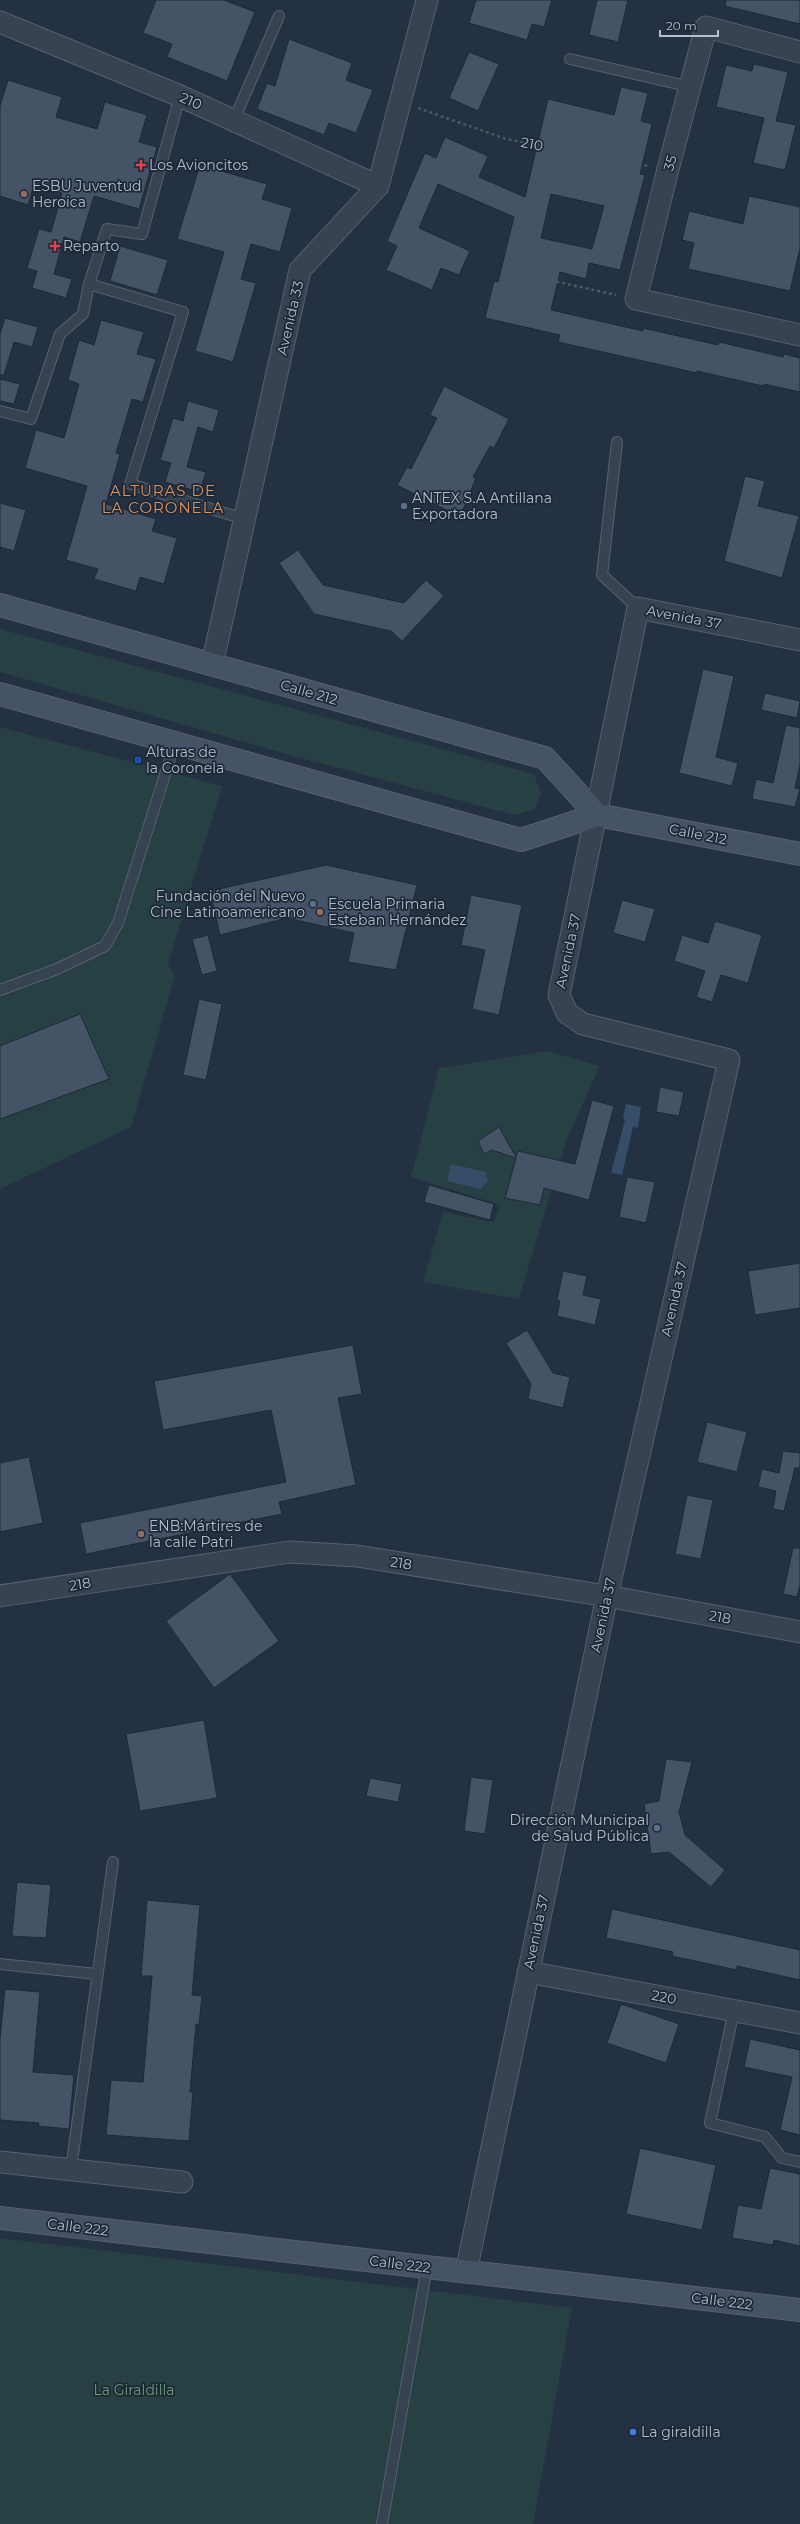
<svg xmlns="http://www.w3.org/2000/svg" width="800" height="2524" font-family="Montserrat,sans-serif">
	<rect width="100%" height="100%" fill="#233142"/>
	<!-- green -->
	<path fill="#264043" d="M0 629 534 774 541 794 535 809 514 815 286 754 0 672Z
		M0 727 222 786 168 964 175 976 131 1127 0 1189Z
		M548 1051 600 1066 566 1141 519 1299 423 1282 443 1212 494 1222 500 1205 411 1177 439 1068Z
		M0 2238 572 2308 533 2524H0Z"/>
	<!-- water -->
	<path fill="#364d6a" d="M626 1104 641 1107 638 1128 633 1127 622 1175 611 1173 625 1120 623 1118Z
		M451 1164 486 1172 488 1181 481 1189 447 1181Z"/>
	<!-- building -->
	<path fill="#445366" stroke="#1f2a38" fill-rule="evenodd" d="M156 0H224L255 12 227 81 167 57 172 44 143 33Z
		M476 0H552L544 27 532 24 527 40 469 23Z
		M597 0H628L618 42 589 35Z
		M726 0H800V24L725 6Z
		M289 39 352 63 346 80 373 90 356 133 329 123 324 135 257 109 267 83 275 86Z
		M469 52 499 64 478 111 449 98Z
		M754 64 788 72 776 121 796 125 785 170 753 163 764 118 716 107 726 65 752 71Z
		M8 80 62 97 56 117 97 129 105 102 147 115 139 142 157 147 139 209 94 196 80 242 64 237 54 274 72 279 66 298 32 288 37 271 27 268 39 229 51 232 62 193 34 185 28 205 0 196V106Z
		M621 87 648 93 641 121 652 124 640 174 645 175 620 270 589 263 586 279 560 272 551 310 643 331V328L718 345 719 342 783 357 784 354 800 358V392L764 384 763 386 697 371V373L558 342 560 335 485 318 494 281 498 282 514 217 438 184 419 228 470 251 459 275 441 268 432 290 386 270 397 246 387 241 425 153 436 158 445 137 488 156 479 177 525 197 548 99 614 115ZM551 194 604 206 592 249 541 238Z
		M200 165 267 184 262 199 292 208 280 252 251 244 241 279 256 283 233 362 195 351 224 252 177 239Z
		M749 196 800 207V248L790 291 688 269 694 243 682 240 689 211 743 224Z
		M120 246 168 260 157 295 110 281Z
		M5 318 38 327 32 347 14 342 4 375H0V334Z
		M101 320 144 332 137 354 156 359 143 402 132 399 116 453 120 454 106 504 156 519 152 531 177 538 164 584 140 577 136 591 94 579 98 569 66 560 87 486 25 468 36 430 64 438 79 384 68 380 79 340 94 345Z
		M0 379 20 384 14 404 0 401Z
		M444 386 509 419 494 448 490 446 473 477 476 478 460 517 397 485 407 467 411 469 437 418 430 415Z
		M188 401 219 410 213 432 198 427 187 467 206 472 199 492 165 482 171 463 160 460 173 418 183 421Z
		M745 476 765 481 758 506 799 516 782 578 724 561Z
		M0 503 26 510 14 551 0 547Z
		M298 550 323 585 404 603 426 580 444 596 402 641 391 631 314 614 279 563Z
		M703 669 734 676 716 757 738 763 732 786 679 773Z
		M765 693 800 701 797 718 761 710Z
		M786 725 800 728V765L795 788 800 789 795 807 752 799 756 779 773 783Z
		M326 865 417 885 396 970 348 962 354 933 287 918 220 935 210 891Z
		M471 895 522 905 499 1015 472 1009 485 950 461 945Z
		M622 900 655 909 645 942 613 933Z
		M715 921 762 935 748 983 721 975 712 1002 696 997 705 971 674 961 682 935 708 943Z
		M208 935 217 971 202 975 192 939Z
		M199 999 222 1004 206 1080 183 1075Z
		M80 1014 109 1079 0 1119V1046Z
		M660 1087 684 1092 679 1116 656 1112Z
		M592 1100 614 1106 589 1200 544 1188 540 1205 505 1198 516 1158 492 1150 484 1154 478 1141 499 1127 516 1157 518 1151 575 1164Z
		M627 1177 655 1182 646 1223 619 1217Z
		M429 1185 494 1204 490 1220 424 1202Z
		M800 1263V1308L755 1315 748 1271Z
		M563 1271 587 1276 583 1295 601 1299 595 1325 557 1316 560 1301 557 1300Z
		M527 1330 553 1373 570 1377 563 1408 528 1399 531 1384 506 1343Z
		M353 1345 362 1394 338 1398 356 1485 279 1502 282 1514 86 1554 80 1523 286 1482 271 1410 163 1430 154 1381Z
		M707 1422 747 1432 737 1472 697 1462Z
		M783 1451 800 1453V1468H795L784 1511 773 1509 776 1491 758 1487 762 1469 779 1473Z
		M29 1457 43 1523 0 1532V1463Z
		M687 1495 713 1500 701 1559 675 1554Z
		M793 1548H800V1585L797 1597 783 1594Z
		M230 1574 279 1641 214 1688 166 1621Z
		M204 1720 217 1798 140 1811 126 1734Z
		M666 1759 692 1762 679 1812 685 1835 725 1870 711 1887 669 1852 651 1854 644 1804 659 1801Z
		M471 1777 493 1780 485 1834 464 1831Z
		M370 1778 402 1784 398 1802 366 1796Z
		M17 1882 51 1885 46 1938 12 1936Z
		M147 1900 200 1905 192 1995 202 1996 199 2025 196 2024 190 2092H193L189 2141 106 2135 111 2080 143 2082 152 1976H141Z
		M612 1909 800 1950V1980L737 1966V1970L672 1956 673 1952 606 1938Z
		M5 1989 40 1992 33 2072 74 2075 69 2129 38 2126 39 2123 0 2120V2038Z
		M621 2004 679 2024 666 2063 607 2043Z
		M750 2039 800 2050V2135L780 2130 792 2077 744 2067Z
		M640 2148 716 2165 702 2230 626 2214Z
		M770 2168 800 2174V2246L774 2240 773 2245 732 2238 738 2205 761 2209Z"/>
	<g fill="none" stroke-linecap="round" stroke-linejoin="round">
		<defs>
			<path id="lane" d="M570 59 691 87
				M234 120 279 16
				M89 284 183 312 130 484 244 519
				M0 411 31 419 60 334 83 314 89 284 107 229 142 234 180 96
				M617 442 602 575 638 608
				M0 990 57 969 105 946 118 923 175 743
				M0 1964 96 1974
				M734 2010 710 2123 765 2137 782 2158 800 2162
				M71 2169 113 1862
				M382 2524 427 2267"/>
			<path id="street" d="M0 22 180 96 378 186
				M800 52 706 27 668 169 636 299 800 335
				M212 665 300 270 378 186 427 0
				M0 1596 290 1552 357 1556 607 1596 800 1632
				M528 1972 800 2023
				M0 2162 182 2182
				M466 2272 607 1596 729 1060 583 1024 567 1013 559 995 638 608 800 640"/>
			<path id="secondary" d="M0 605 545 758 597 815
				M0 694 521 840 597 815 800 854
				M0 2218 800 2310"/>
		</defs>
		<!-- lane casing -->
		<use href="#lane" stroke="#56616f" stroke-width="12"/>
		<!-- street casing -->
		<use href="#street" stroke="#56616f" stroke-width="23"/>
		<!-- secondary casing -->
		<use href="#secondary" stroke="#56616f" stroke-width="24"/>
		<!-- path -->
		<path stroke="#445d5f" stroke-width="2.5" stroke-dasharray="3 3" stroke-linecap="butt" d="M418 108 506 139 649 166
			M527 275 616 295"/>
		<!-- lane -->
		<use href="#lane" stroke="#384351" stroke-width="10"/>
		<!-- street -->
		<use href="#street" stroke="#384351" stroke-width="21"/>
		<!-- secondary -->
		<use href="#secondary" stroke="#465265" stroke-width="22"/>
	</g>
	<!-- markers -->
	<g fill="#e0444e" stroke="#1d2837" stroke-width="1.5">
		<path d="M139 159h4v4h4v4h-4v4h-4v-4h-4v-4h4z"/>
		<path d="M53 240h4v4h4v4h-4v4h-4v-4h-4v-4h4z"/>
	</g>
	<g fill="#8d6e63" stroke="#1d2837" stroke-width="1.5">
		<circle cx="24" cy="194" r="4"/>
		<circle cx="320" cy="912" r="4"/>
		<circle cx="141" cy="1534" r="4"/>
	</g>
	<g fill="#5c6f8a" stroke="#1d2837" stroke-width="1.5">
		<circle cx="404" cy="506" r="4"/>
		<circle cx="313" cy="904" r="4"/>
		<circle cx="657" cy="1828" r="4"/>
	</g>
	<rect fill="#1a4fb4" stroke="#1d2837" stroke-width="1.5" x="134" y="756" width="8" height="8" rx="2"/>
	<circle fill="#3f7fe0" stroke="#1d2837" stroke-width="1.5" cx="633" cy="2432" r="4"/>
	<g text-anchor="middle" stroke-width="3.5" stroke-linejoin="round" paint-order="stroke">
		<!-- street labels -->
		<g font-size="14" fill="#b5becc" stroke="#1d2837">
			<text transform="translate(191 101) rotate(24)" y="5">210</text>
			<text transform="translate(532 144) rotate(11)" y="5">210</text>
			<text transform="translate(670 163) rotate(-74)" y="5">35</text>
			<text transform="translate(290 318) rotate(-77)" y="5">Avenida 33</text>
			<text transform="translate(684 617) rotate(11)" y="5">Avenida 37</text>
			<text transform="translate(309 692) rotate(16)" y="5">Calle 212</text>
			<text transform="translate(698 834) rotate(11)" y="5">Calle 212</text>
			<text transform="translate(568 951) rotate(-78)" y="5">Avenida 37</text>
			<text transform="translate(674 1299) rotate(-77)" y="5">Avenida 37</text>
			<text transform="translate(401 1563) rotate(9)" y="5">218</text>
			<text transform="translate(80 1584) rotate(-9)" y="5">218</text>
			<text transform="translate(603 1615) rotate(-78)" y="5">Avenida 37</text>
			<text transform="translate(720 1617) rotate(10)" y="5">218</text>
			<text transform="translate(536 1932) rotate(-78)" y="5">Avenida 37</text>
			<text transform="translate(664 1997) rotate(11)" y="5">220</text>
			<text transform="translate(78 2227) rotate(7)" y="5">Calle 222</text>
			<text transform="translate(400 2264) rotate(7)" y="5">Calle 222</text>
			<text transform="translate(722 2301) rotate(7)" y="5">Calle 222</text>
		</g>
		<!-- poi labels -->
		<g font-size="14" fill="#b5becc" stroke="#1d2837" text-anchor="start">
			<text x="149" y="170">Los Avioncitos</text>
			<text x="32" y="191">ESBU Juventud<tspan x="32" dy="16">Heroica</tspan></text>
			<text x="63" y="251">Reparto</text>
			<text x="412" y="503">ANTEX S.A Antillana<tspan x="412" dy="16">Exportadora</tspan></text>
			<text x="146" y="757">Alturas de<tspan x="146" dy="16">la Coronela</tspan></text>
			<text x="305" y="901" text-anchor="end">Fundación del Nuevo<tspan x="305" dy="16">Cine Latinoamericano</tspan></text>
			<text x="328" y="909">Escuela Primaria<tspan x="328" dy="16">Esteban Hernández</tspan></text>
			<text x="149" y="1531">ENB:Mártires de<tspan x="149" dy="16">la calle Patri</tspan></text>
			<text x="649" y="1825" text-anchor="end">Dirección Municipal<tspan x="649" dy="16">de Salud Pública</tspan></text>
			<text x="641" y="2437">La giraldilla</text>
		</g>
		<!-- park labels -->
		<g font-size="14" fill="#6a9e75" stroke="#1d2837">
			<text x="134" y="2395">La Giraldilla</text>
		</g>
		<!-- neighbourhood labels -->
		<g font-size="15" letter-spacing="1" fill="#dd925e" stroke="#1d2837">
			<text x="163" y="496">ALTURAS DE<tspan x="163" dy="17">LA CORONELA</tspan></text>
		</g>
	</g>
	<!-- scale -->
	<path d="M660 30v6h58v-6" fill="none" stroke="#b5becc" stroke-width="2"/>
	<text x="666" y="30" font-size="12" fill="#b5becc" stroke="#1d2837" stroke-width="3" paint-order="stroke">20 m</text>
</svg>
